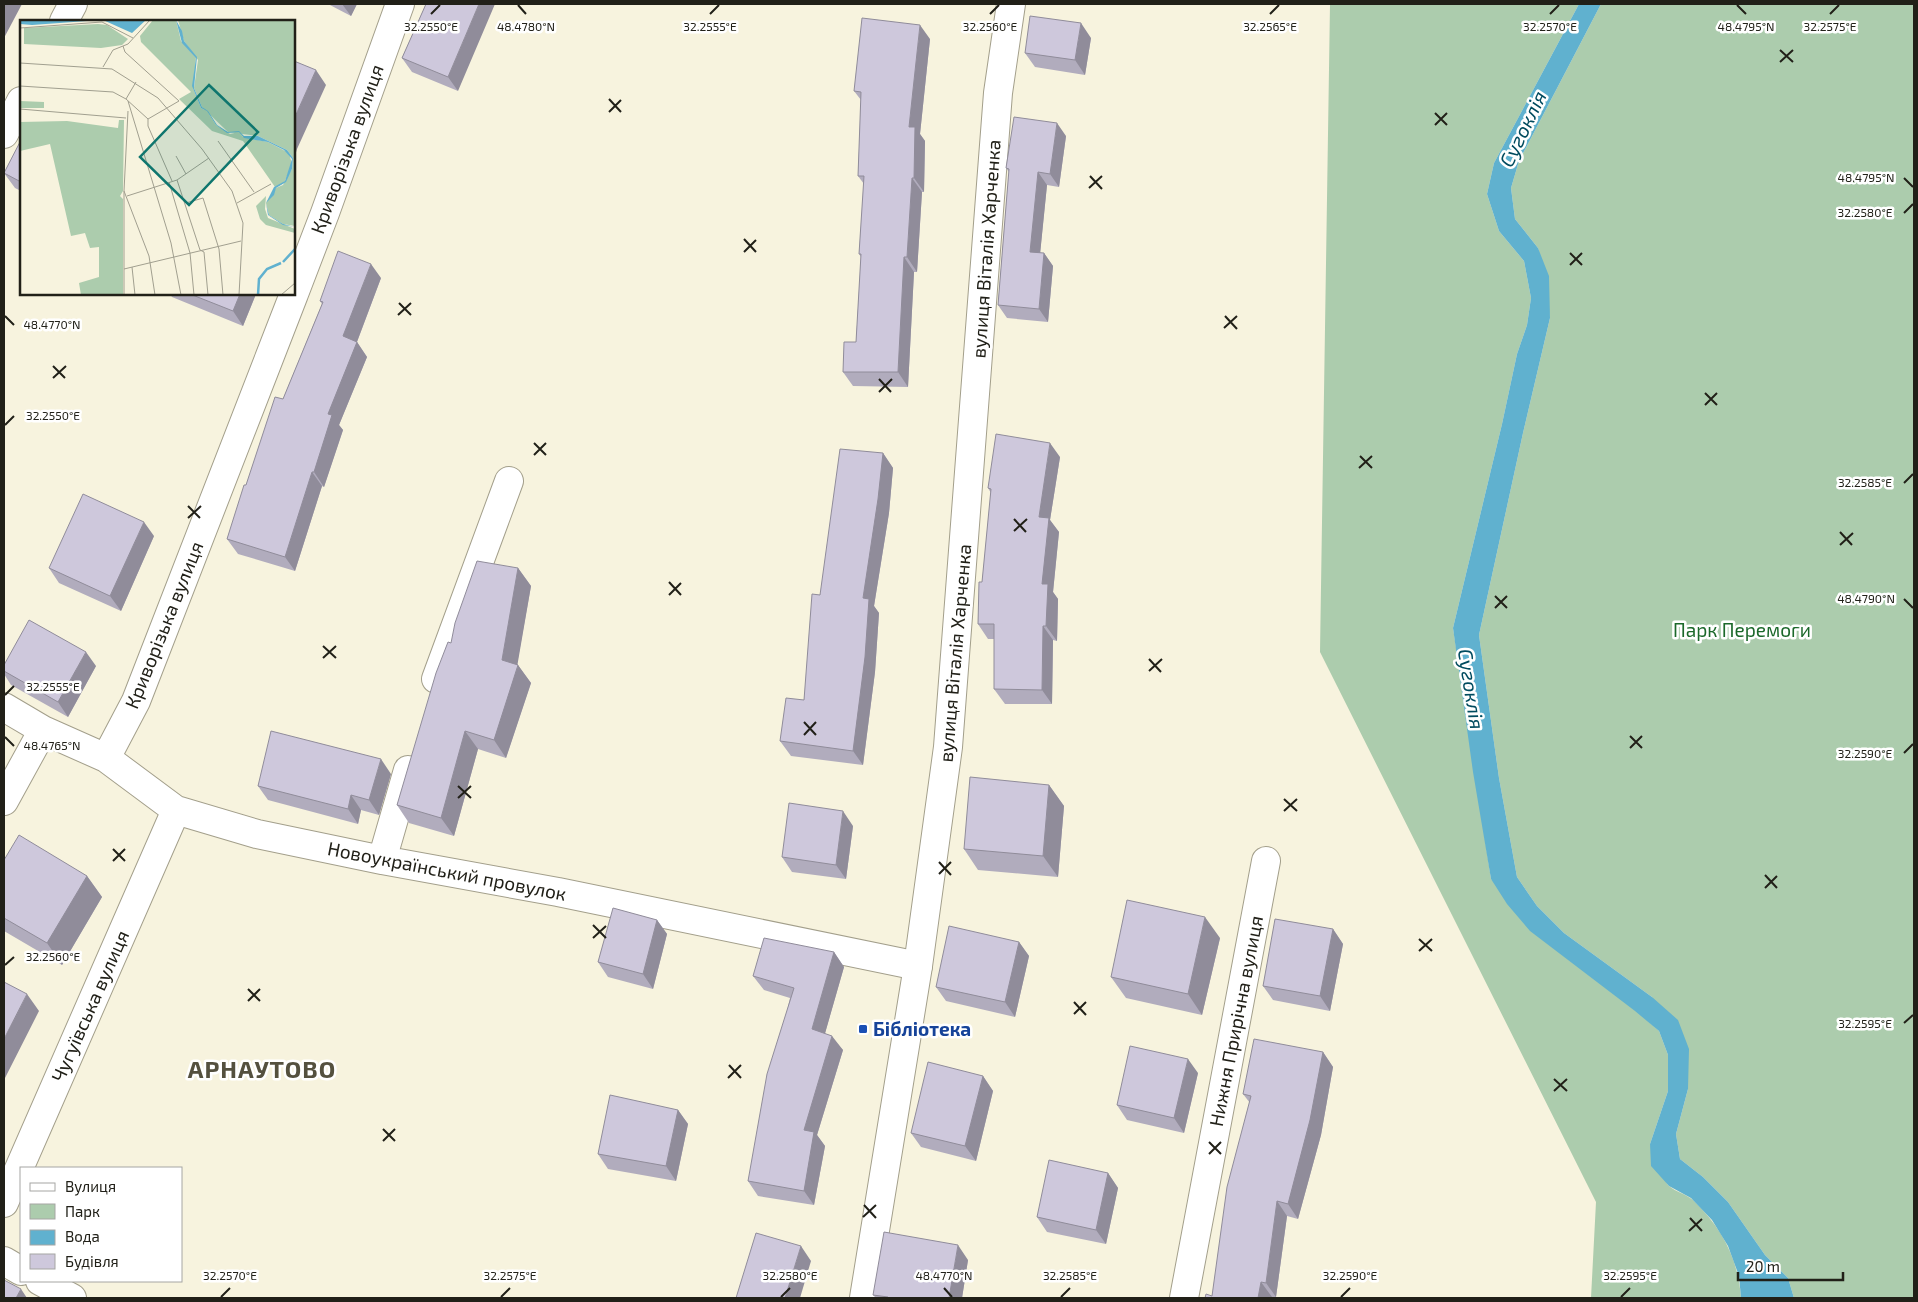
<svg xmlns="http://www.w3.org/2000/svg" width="1918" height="1302" font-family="'Exo 2',sans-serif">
	<rect width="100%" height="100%" fill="#f7f3de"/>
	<!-- green -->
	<path fill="#acccad" d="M1330 4H1579L1494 163 1487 194 1499 231 1524 261 1531 298 1527 325 1517 354 1502 424 1453 628 1491 879 1659 1031 1668 1055V1091L1650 1144C1654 1153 1664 1181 1669 1186 1676 1192 1686 1194 1693 1200 1722 1228 1738 1258 1741 1298H1591L1596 1202 1320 652Z
		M1601 4H1914V1298H1794L1788 1278 1765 1255 1728 1202 1703 1177 1680 1159 1676 1134 1688 1089 1652 997 1564 933 1537 906 1517 877 1499 778 1479 635 1523 433 1550 318 1538 248 1515 219 1511 188 1519 161Z"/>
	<!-- water -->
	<path fill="#60b1cf" d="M1579 4H1601L1519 161 1511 188 1515 219 1538 248 1549 276 1550 318 1523 433 1479 635 1499 778 1517 877 1537 906 1564 933 1652 997 1678 1020 1689 1049 1688 1089 1676 1134 1680 1159 1703 1177 1728 1202 1765 1255 1788 1278 1794 1298H1741L1739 1276 1728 1246 1712 1220 1691 1198 1669 1186 1651 1166 1650 1144 1668 1091V1055L1659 1031 1635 1011 1530 931 1507 904 1491 879 1473 772 1453 628 1502 424 1517 354 1527 325 1531 298 1524 261 1499 231 1487 194 1494 163Z"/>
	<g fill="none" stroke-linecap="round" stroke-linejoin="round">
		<defs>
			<path id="minor" d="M64 21 73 4
				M4 134 21 101
				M294 294 325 213 400 4
				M436 679 509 481
				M4 707 43 730 106 758 176 810 257 834 382 860 558 892 918 966
				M106 758 136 701 294 294
				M4 801 43 730
				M382 860 408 770
				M4 1203 176 810
				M4 1261 21 1271
				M40 1281 72 1298
				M1184 1298 1266 861"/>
			<path id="tertiary" d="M864 1298 918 966 948 747 998 93 1011 4"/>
		</defs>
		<!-- minor casing -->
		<use href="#minor" stroke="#a39f8b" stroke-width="30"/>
		<!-- tertiary casing -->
		<use href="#tertiary" stroke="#a39f8b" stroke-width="30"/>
		<!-- minor -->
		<use href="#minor" stroke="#fff" stroke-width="28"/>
		<!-- tertiary -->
		<use href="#tertiary" stroke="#fff" stroke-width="28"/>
	</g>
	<!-- wall -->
	<path fill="#b1acbd" d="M328 4H357L351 16Z
		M426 4 458 91 412 72 402 58Z
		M1091 38 1085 75 1035 67 1025 53Z
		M930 39 920 134 925 141 924 192H922L917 272H914L908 387 853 386 843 372 856 342 861 257 859 254 864 184 858 176 861 100 854 91Z
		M1066 136 1059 187 1047 185 1040 253H1044L1053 266 1048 322 1007 318 998 305 1009 172 1006 168Z
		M21 140V191L15 188 4 173Z
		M381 278 357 342 367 357 339 425 343 430 324 487 322 486 295 571 238 554 227 539 246 485 283 399 322 304 320 301Z
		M170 294H256L243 326 172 297Z
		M883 453 893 468 889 513 874 606 879 613 875 672 863 765 791 756 780 741 804 700 820 595Z
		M1060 457 1050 520 1059 532 1053 592 1058 599 1057 641 1053 640 1052 704H1005L994 689V639H988L978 624 991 493 988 488Z
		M154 536 121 611 59 583 49 568Z
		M518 568 531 586 517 664 531 683 506 758 478 749 454 836 409 823 397 805 451 643Z
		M96 666 68 717 11 685 4 674V671Z
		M391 774 379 815 361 810 358 824 268 800 258 786Z
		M1049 785 1064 806 1058 877 978 870 964 849Z
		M853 826 846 879 792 872 782 857Z
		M4 860 87 876 102 897 62 965 4 931Z
		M657 920 667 934 653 989 608 977 598 962Z
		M1333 929 1343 944 1330 1011 1273 1000 1263 986Z
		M1220 938 1202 1015 1126 998 1111 977Z
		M1019 942 1029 956 1015 1017 946 1001 936 987Z
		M834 952 844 967 825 1033 843 1050 817 1135 825 1146 814 1205 758 1196 748 1181 790 998 764 990 753 976Z
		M1323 1052 1333 1067 1321 1135 1298 1219 1287 1216 1276 1297 1212 1296 1250 1103 1243 1094Z
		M1198 1073 1184 1133 1127 1120 1117 1105Z
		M983 1076 993 1091 976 1161 921 1147 911 1133Z
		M678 1110 688 1124 676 1181 608 1169 598 1154Z
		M1108 1173 1118 1188 1106 1244 1047 1232 1037 1217Z
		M968 1260 962 1298H876L873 1295Z"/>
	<!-- shaded-wall -->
	<path fill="#908c9a" d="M4 4H22L4 38Z
		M342 4H357L351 16Z
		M479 4H495L458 91 448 77Z
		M1081 23 1091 38 1085 75 1075 60Z
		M920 25 930 39 920 134 925 141 924 192 914 178 909 127Z
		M316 70 326 85 297 149 294 159V119Z
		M1057 123 1066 136 1059 187 1050 174Z
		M1038 172 1047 185 1039 265 1030 252Z
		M912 178 922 192 917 272 907 257Z
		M1044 253 1053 266 1048 322 1039 309Z
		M904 257 914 272 908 387 898 372Z
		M371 264 381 278 355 347 357 342 367 357 339 425 343 430 324 487 314 472 328 414 343 336Z
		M240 294H256L243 326 233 311Z
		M1050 443 1060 457 1050 520 1059 532 1053 592 1058 599 1057 641 1046 626 1042 584 1039 517Z
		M883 453 893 468 889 513 874 606 879 613 875 672 863 765 853 751 863 598Z
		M312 472 322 486 295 571 285 557Z
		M144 522 154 536 121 611 110 596Z
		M518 568 531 586 516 673 518 665 531 683 506 758 494 740 502 660Z
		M1043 626 1053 640 1052 704 1042 690Z
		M86 652 96 666 68 717 58 702Z
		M465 731 478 749 454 836 441 818Z
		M381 759 391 774 379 815 369 800Z
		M1049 785 1064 806 1058 877 1043 856Z
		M351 795 361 810 358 824 348 809Z
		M843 811 853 826 846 879 836 865Z
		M87 876 102 897 62 965 47 943Z
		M1205 917 1220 938 1202 1015 1188 994Z
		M657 920 667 934 653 989 643 974Z
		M1333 929 1343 944 1330 1011 1320 996Z
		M1019 942 1029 956 1015 1017 1005 1002Z
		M834 952 844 967 822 1044 812 1029Z
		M27 994 39 1011 4 1080V1039Z
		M832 1036 843 1050 817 1135 825 1146 814 1205 804 1191V1130Z
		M1323 1052 1333 1067 1321 1135 1298 1219 1288 1204Z
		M1188 1059 1198 1073 1184 1133 1174 1118Z
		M983 1076 993 1091 976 1161 965 1146Z
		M678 1110 688 1124 676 1181 666 1166Z
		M1108 1173 1118 1188 1106 1244 1096 1230Z
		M1277 1201 1287 1216 1276 1297 1266 1283Z
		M958 1245 968 1260 962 1298H949Z
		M801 1246 811 1261 800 1298H785Z
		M1261 1282 1272 1297 1271 1298H1258Z
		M21 1289 27 1298H16Z"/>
	<!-- building -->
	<path fill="#cec8dc" stroke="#908c9a" d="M426 4H479L448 77 402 58Z
		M1030 16 1081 23 1075 60 1025 53Z
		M862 18 920 25 909 127H915L914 178H912L907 257H904L898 372H843L844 342H856L861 254H859L864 176H858L861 92 854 91Z
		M294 61 316 70 294 119Z
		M1014 117 1057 123 1050 174 1038 172 1030 252 1044 253 1039 309 998 305 1009 169 1006 168Z
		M21 140V182L4 173Z
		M338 251 371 264 343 336 357 342 328 414 332 415 314 472H312L285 557 227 539 244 485H246L275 397 283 399 323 302 320 301Z
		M190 294H240L233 311Z
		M996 434 1050 443 1039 517 1049 518 1042 584H1048L1046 626H1043L1042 690 994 689V624H978L979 582H982L991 489 988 488Z
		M840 449 883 453 878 499 863 598 869 599 865 657 853 751 780 741 786 698 804 700 812 594 820 595Z
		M83 494 144 522 110 596 49 568Z
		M477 561 518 568 502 660 518 665 494 740 465 731 441 818 397 805 436 673 448 642 451 643 455 623Z
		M29 620 86 652 58 702 4 671V665Z
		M271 731 381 759 369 800 351 795 348 809 258 786Z
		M970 777 1049 785 1043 856 964 849Z
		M789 803 843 811 836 865 782 857Z
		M19 835 87 876 47 943 4 918V860Z
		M1127 900 1205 917 1188 994 1111 977Z
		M613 908 657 920 643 974 598 962Z
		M1275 919 1333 929 1320 996 1263 986Z
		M949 926 1019 942 1005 1002 936 987Z
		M764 938 834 952 812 1029 832 1036 804 1130 814 1132 804 1191 748 1181 767 1074 794 988 753 976Z
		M4 982 27 994 4 1039Z
		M1254 1039 1323 1052 1310 1120 1288 1204 1277 1201 1266 1283 1261 1282 1258 1298H1205L1206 1294 1212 1296 1227 1187 1251 1096 1243 1094Z
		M1130 1046 1188 1059 1174 1118 1117 1105Z
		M928 1062 983 1076 965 1146 911 1133Z
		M610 1095 678 1110 666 1166 598 1154Z
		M1049 1160 1108 1173 1096 1230 1037 1217Z
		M884 1232 958 1245 949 1298H887L888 1297 873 1295Z
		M756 1233 801 1246 785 1298H736Z
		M4 1280 21 1289 16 1298H4Z"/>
	<!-- ticks -->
	<path fill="none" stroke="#212018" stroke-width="2" d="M518 5 526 14M1737 5 1746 14M431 14 440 5M710 14 719 5M990 14 999 5M1270 14 1279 5M1550 14 1559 5M1830 14 1839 5M1780 50 1793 62M1780 62 1793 50M609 99 621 112M609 112 621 100M1435 113 1447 125M1435 125 1447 113M1090 176 1102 189M1904 178 1913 187M1089 188 1102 176M1904 213 1913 204M744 239 756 252M744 252 756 240M1570 253 1582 265M1570 265 1582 253M399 303 411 315M398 315 411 303M5 316 14 325M1225 316 1237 329M1224 328 1237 316M53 366 65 378M53 378 66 366M879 379 891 392M879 392 892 379M1705 393 1717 405M1705 405 1717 393M5 425 14 416M534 443 546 455M534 455 546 443M1360 456 1372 468M1359 468 1372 456M1904 483 1913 474M188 506 200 518M188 518 201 506M1014 519 1026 532M1014 531 1027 519M1840 532 1852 545M1840 545 1853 533M669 582 681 595M669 595 681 583M1495 596 1507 608M1904 599 1913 608M1495 608 1507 596M323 646 336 658M323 658 336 646M1149 659 1161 672M1149 671 1162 659M5 695 14 686M804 722 816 735M804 735 816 722M1630 736 1642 748M5 737 14 746M1630 748 1642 736M1904 753 1913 744M458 786 471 798M458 798 471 786M1284 799 1297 811M1284 811 1297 799M113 849 125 861M113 861 125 849M939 862 951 875M939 874 951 862M1765 875 1777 888M1765 888 1777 876M593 925 606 938M593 938 606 926M1419 939 1432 951M1419 951 1432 939M5 965 14 957M248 989 260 1001M248 1001 260 989M1074 1002 1086 1015M1074 1014 1086 1002M1904 1023 1913 1015M729 1065 741 1078M728 1078 741 1065M1554 1079 1567 1091M1554 1091 1567 1079M383 1129 395 1141M383 1141 395 1129M1209 1142 1221 1154M1209 1154 1221 1142M864 1205 876 1218M863 1217 876 1205M1690 1218 1702 1231M1689 1231 1702 1219M944 1288 952 1297M221 1297 230 1288M501 1297 510 1288M781 1297 790 1288M1061 1297 1070 1288M1341 1297 1350 1288M1621 1297 1630 1288"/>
	<!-- markers -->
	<rect fill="#1a4fb4" stroke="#fff" stroke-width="2" x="858" y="1024" width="10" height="10" rx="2.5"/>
	<g text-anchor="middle" stroke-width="5" stroke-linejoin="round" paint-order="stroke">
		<!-- street labels -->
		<g font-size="19" fill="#212018" stroke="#fff">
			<text transform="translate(347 149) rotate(-70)" y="7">Криворізька вулиця</text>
			<text transform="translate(986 249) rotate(-86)" y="7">вулиця Віталія Харченка</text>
			<text transform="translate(164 625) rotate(-68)" y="7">Криворізька вулиця</text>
			<text transform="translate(955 653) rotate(-85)" y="7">вулиця Віталія Харченка</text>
			<text transform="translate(447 871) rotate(11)" y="7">Новоукраїнський провулок</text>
			<text transform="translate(90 1006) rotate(-66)" y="7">Чугуївська вулиця</text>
			<text transform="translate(1236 1021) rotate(-79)" y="7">Нижня Прирічна вулиця</text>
		</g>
		<!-- park labels -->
		<g font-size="19" fill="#1b682a" stroke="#fff">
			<text x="1742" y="637">Парк Перемоги</text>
		</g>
		<!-- transit labels -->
		<g font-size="19" font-weight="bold" fill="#164399" stroke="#fff" text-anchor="start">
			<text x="873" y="1036">Бібліотека</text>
		</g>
		<!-- water labels -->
		<g font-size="20" font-style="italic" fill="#004b5f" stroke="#fff">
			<text transform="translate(1523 129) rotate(-64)" y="7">Сугоклія</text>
			<text transform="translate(1471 689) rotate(81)" y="7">Сугоклія</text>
		</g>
		<!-- district labels -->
		<g font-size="24" font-weight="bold" letter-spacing="1" fill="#54503e" stroke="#fff">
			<text x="262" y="1078">АРНАУТОВО</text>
		</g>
	</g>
	<!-- overview -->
	<g transform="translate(20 20)">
		<rect width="275" height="275" fill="#f7f3de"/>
		<path d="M133 0H156L161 21 176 37 173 68 181 88 187 91 196 105 210 114 219 112 223 117 248 122 269 133 272 144 264 163 255 167 223 121 192 111 159 79 171 72 121 22 120 16ZM158 0H275V206L263 204 249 195 246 183 256 168 263 165 272 149 273 138 267 130 238 116 208 112 182 87 174 68 178 40 164 21ZM78 4 87 5 108 19 102 25 81 28 4 24V8ZM0 81 24 82V88H0ZM99 100H104L103 171 100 176 103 179V275H61L59 263 79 257V227L70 228 65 213 51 216 30 124 0 131V102L47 101 98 108ZM246 176 245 189 248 198 275 209V213L246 205 240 199 236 186Z" fill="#acccad"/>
		<path d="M0 0H81L12 5 0 4ZM83 0H126L112 13ZM156 0 162 11 164 21 177 37 174 68 182 87 188 91 197 105 208 112 219 111 224 116H238L267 130 273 138 272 149 266 162 256 168 254 175 246 183 249 195 263 204 275 207 263 205 248 195 246 183 254 167 265 161 272 139 264 130 248 122 224 118 219 112 207 113 196 105 187 91 181 88 172 66 176 38 162 23Z" fill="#60b1cf"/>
		<path fill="none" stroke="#60b1cf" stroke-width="2.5" d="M263 242 275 229M238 275 239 259 247 249 261 243"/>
		<path fill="none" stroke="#a19f8f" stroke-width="1" d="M0 8 82 2 113 18M103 26 105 32 159 81 128 99M0 43 92 49 138 78 182 129 212 171 223 203 219 275M83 47 93 30 108 24 130 0M0 66 93 72 106 79 128 99M106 79 116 62M108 81 151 223 161 275M0 89 106 98M128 99V106L152 161M198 121 234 172M156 136 166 154M157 160 180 230 184 232 188 275M149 162 170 233 174 275M104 171 129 236 135 275M107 176 157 160 189 138M166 183 183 178 199 229 203 275M217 183 251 164M112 247 115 275M104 249 221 221M104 275V171L108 91M261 275 275 263"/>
		<path fill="#0f766e" fill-opacity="0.15" stroke="#0f766e" stroke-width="2.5" d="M189 65 238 112 169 185 120 137Z"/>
		<rect width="275" height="275" fill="none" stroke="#212018" stroke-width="2.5"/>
	</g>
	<g font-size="12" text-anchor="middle" fill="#212018" stroke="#fff" stroke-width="5" stroke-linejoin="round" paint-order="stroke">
		<text x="431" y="31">32.2550°E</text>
		<text x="710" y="31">32.2555°E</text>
		<text x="990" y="31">32.2560°E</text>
		<text x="1550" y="31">32.2570°E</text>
		<text x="1830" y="31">32.2575°E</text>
		<text x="1270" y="31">32.2565°E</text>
		<text x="1746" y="31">48.4795°N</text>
		<text x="526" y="31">48.4780°N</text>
		<text x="1866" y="182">48.4795°N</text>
		<text x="1865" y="217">32.2580°E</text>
		<text x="52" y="329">48.4770°N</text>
		<text x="53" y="420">32.2550°E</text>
		<text x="1865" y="487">32.2585°E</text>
		<text x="1866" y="603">48.4790°N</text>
		<text x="53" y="691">32.2555°E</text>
		<text x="52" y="750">48.4765°N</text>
		<text x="1865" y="758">32.2590°E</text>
		<text x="53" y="961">32.2560°E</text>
		<text x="1865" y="1028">32.2595°E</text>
		<text x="944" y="1280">48.4770°N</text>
		<text x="230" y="1280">32.2570°E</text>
		<text x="510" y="1280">32.2575°E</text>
		<text x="790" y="1280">32.2580°E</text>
		<text x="1070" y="1280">32.2585°E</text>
		<text x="1350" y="1280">32.2590°E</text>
		<text x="1630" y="1280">32.2595°E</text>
	</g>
	<!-- border -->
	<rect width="1918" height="1302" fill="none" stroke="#212018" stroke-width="10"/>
	<!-- legend -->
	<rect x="20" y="1167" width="162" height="115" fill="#ffffff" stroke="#a6a6a3"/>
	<rect x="30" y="1183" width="25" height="8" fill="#ffffff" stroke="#a6a6a3"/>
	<text x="65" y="1192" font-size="15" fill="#212018">Вулиця</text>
	<rect x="30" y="1204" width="25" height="15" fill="#acccad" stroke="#a6a6a3"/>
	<text x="65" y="1217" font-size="15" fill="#212018">Парк</text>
	<rect x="30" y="1230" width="25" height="15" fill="#60b1cf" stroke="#a6a6a3"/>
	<text x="65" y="1242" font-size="15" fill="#212018">Вода</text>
	<rect x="30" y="1254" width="25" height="15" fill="#cec8dc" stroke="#a6a6a3"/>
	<text x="65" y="1267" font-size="15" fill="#212018">Будівля</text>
	<!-- scale -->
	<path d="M1738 1272v8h105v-8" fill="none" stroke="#212018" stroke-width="2.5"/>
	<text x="1746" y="1272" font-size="15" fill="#212018" stroke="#ffffff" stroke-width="4" paint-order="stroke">20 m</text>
</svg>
